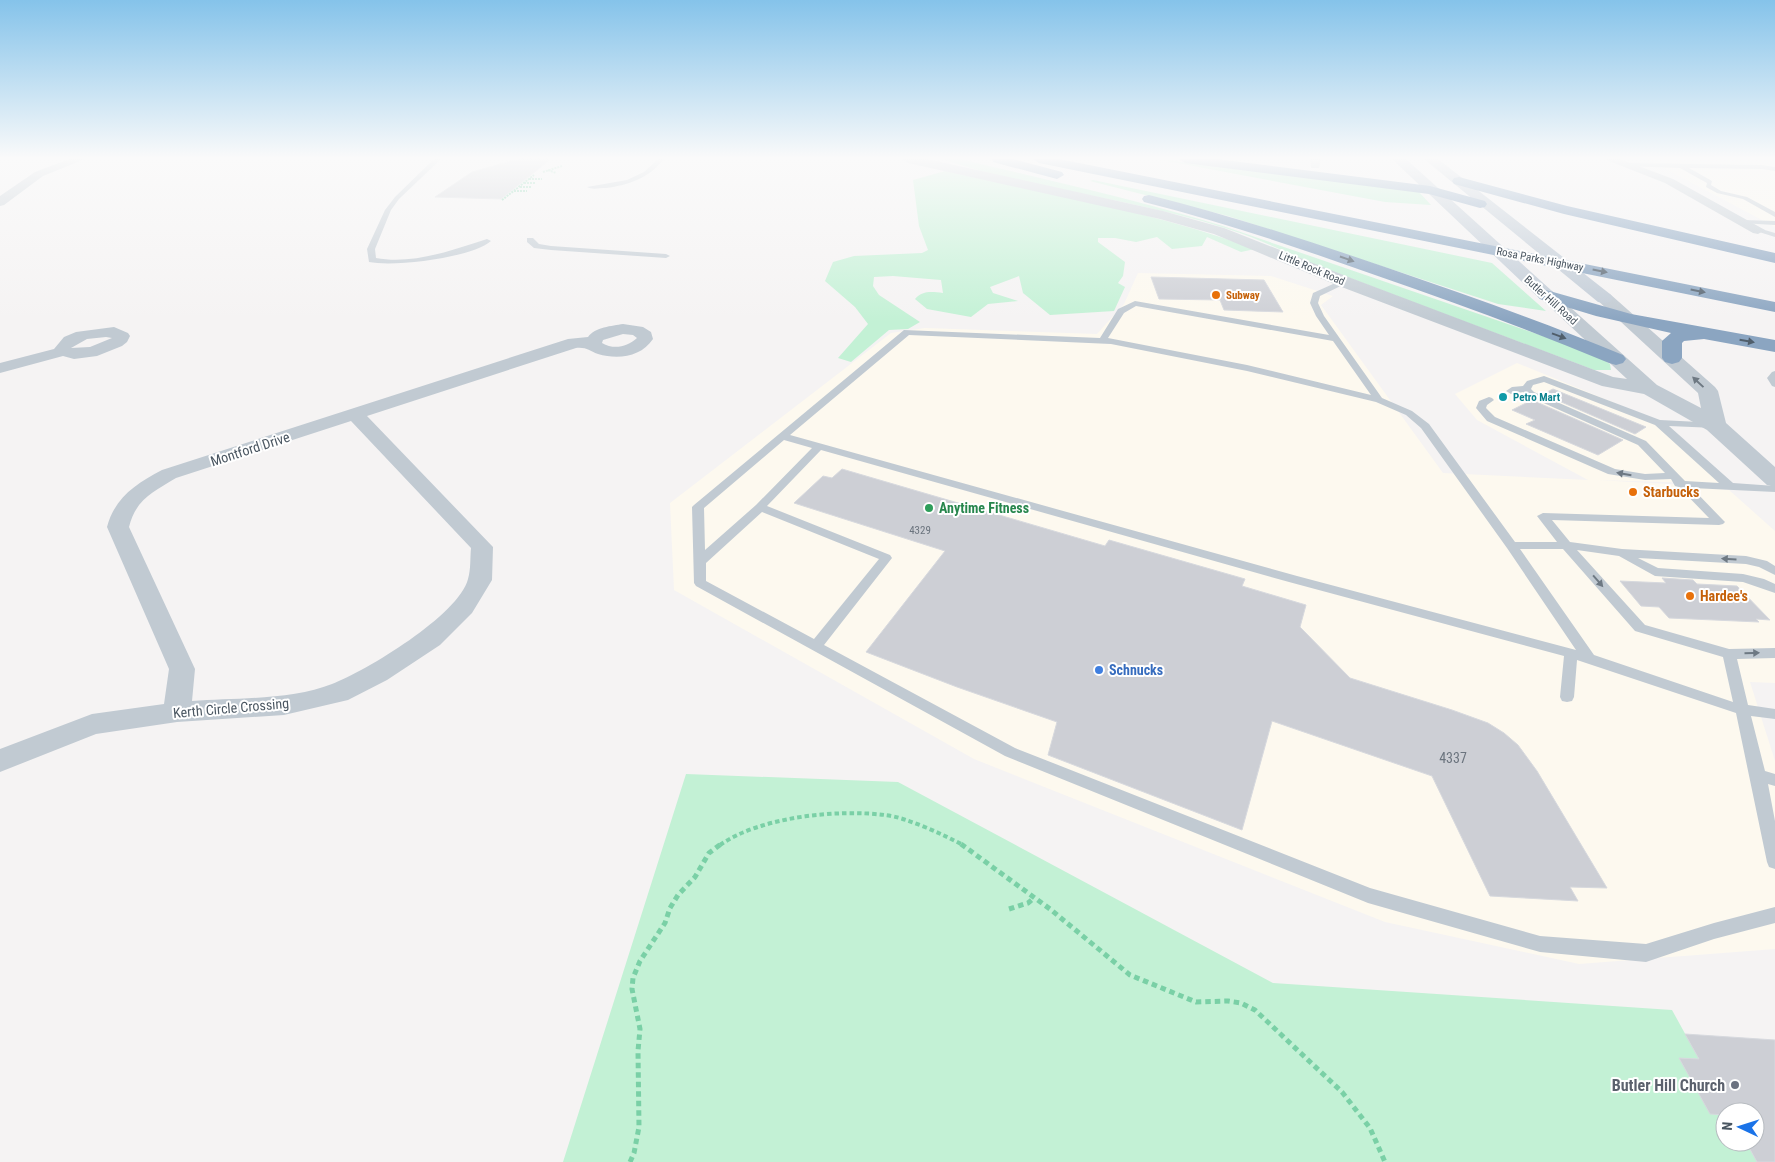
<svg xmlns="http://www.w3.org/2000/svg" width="1775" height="1162" font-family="'Roboto Condensed',sans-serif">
	<rect width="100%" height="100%" fill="#f5f3f3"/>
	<!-- commercial -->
	<path fill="#fdf9ef" d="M1647 159H1775V227Z
		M1138 273 1271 276 1333 296 1321 305 1443 473 1588 480 1477 420 1455 394 1517 363 1668 425 1732 484 1597 480 1669 484 1729 490 1775 531V683L1750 682 1775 761V949L1579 964 1385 922 974 759 674 590 670 503 891 333 925 328 1097 334 1124 304Z"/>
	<!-- green -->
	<path fill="#c3f1d5" d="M942 159H960C1048 180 1137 200 1223 226L1595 354 1610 364 1611 370H1594C1506 337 1417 304 1329 270 1295 257 1263 240 1228 229 1134 199 1035 190 942 159Z
		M1156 159 1419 192 1431 205 1385 202Z
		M945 171C1049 194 1155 212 1255 249L1241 252 1207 237 1202 246 1172 249 1157 237 1136 242 1115 238H1098V242L1125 262 1123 276 1118 283 1125 287 1114 311 1050 315 1023 293 1019 276 990 287 993 293 1018 301 988 304 971 317 927 309 915 299C923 290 932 292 943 293L941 280 893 276 874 277 873 286 879 295 920 322 908 329 889 330 851 362 838 358 868 324 855 307 825 281 833 262 854 256 922 253 928 250 919 226 913 180Z
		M1093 180 1492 263 1546 311 1498 304 1228 216 1090 181Z
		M686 774 898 782 1273 983 1672 1010 1699 1059 1679 1058 1710 1113 1725 1115V1142H1746L1757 1162H563Z"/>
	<!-- building -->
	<path fill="#cdcfd5" stroke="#d7d9de" d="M518 159H551L501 199 435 197 472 172Z
		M1151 277 1264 280 1283 312 1224 310 1220 300 1159 299Z
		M1553 389 1646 427 1635 434 1543 394Z
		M1532 400 1623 440 1598 455 1526 424 1535 420 1512 410Z
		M842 469 1105 546 1109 540 1245 579 1242 586 1306 605 1300 627 1350 678 1452 710 1488 723 1504 733 1518 745 1537 771 1607 888 1570 887 1578 901 1490 896 1432 776 1272 721 1242 830 1048 755 1057 722 957 687 866 652 945 551 794 503 823 476 832 478Z
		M1662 578 1693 580 1697 584 1737 586 1770 620 1756 619 1759 622 1669 618 1659 607 1641 606 1620 581 1666 583Z
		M1685 1034 1775 1040V1162H1757L1746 1142H1755V1112H1725V1115L1710 1114 1679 1058 1699 1059Z"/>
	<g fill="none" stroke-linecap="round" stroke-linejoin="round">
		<!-- path-far2 -->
		<path stroke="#7ad0a6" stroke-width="2" stroke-dasharray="2 1" stroke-linecap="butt" d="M548 170 556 173
			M543 172 562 166
			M529 179H542
			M524 183H536
			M520 187H532
			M514 191H527
			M502 200 534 175"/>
		<!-- path-far1 -->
		<path stroke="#7ad0a6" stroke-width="4" stroke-dasharray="4.5 3" stroke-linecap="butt" d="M720 845C760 817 836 809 885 815 906 817 944 835 963 845"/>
		<!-- path -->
		<path stroke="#7ad0a6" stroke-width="5" stroke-dasharray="5.5 4" stroke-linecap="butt" d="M961 844 1050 909 1130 975 1196 1002 1228 1001 1241 1003 1255 1010 1342 1092 1370 1128 1385 1162
			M1009 909 1028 903 1034 898
			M630 1162 634 1153 639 1127 638 1051 640 1029 632 989 633 978 640 961 665 923 670 908 678 895 695 877 709 853 721 844"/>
		<!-- service -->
		<path fill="#c1cad2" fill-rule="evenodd" d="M434 159H441L399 199 391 210 375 249 376 258C412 265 453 250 487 239L491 241C471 258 395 267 369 262L367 249 385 210 395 197Z
			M658 159H664C649 178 629 185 606 188 599 188 592 190 587 187L627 180 644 172Z
			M1626 163 1762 165 1775 167V171L1762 169 1689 168 1712 181 1711 185 1721 191 1747 197 1775 212V217L1743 199 1717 193 1706 187 1707 183 1680 168 1624 166Z
			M1742 220 1775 221V225L1740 223V221Z
			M1758 228 1775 233V237L1756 231 1755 230Z
			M527 238H533L539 244 551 246 666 254 670 256 666 258 551 250 534 248 527 242Z
			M1342 280 1349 282 1320 296 1318 303 1324 316 1382 398 1412 411 1429 424 1515 542H1557L1537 516 1543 513 1709 518 1679 487 1675 486 1671 479 1645 480 1608 474 1487 421 1476 408 1479 401 1489 397 1492 398 1494 400 1487 405 1486 408 1495 417 1615 469 1645 474 1665 473 1638 445 1528 396 1523 392 1511 394 1506 391 1512 387 1523 386 1527 381 1544 376 1660 420 1719 423V427L1715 428 1669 426 1733 483 1775 486V492L1692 488 1723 520 1725 522 1723 524 1719 525 1552 520 1570 542 1622 549 1746 556 1767 561 1775 566V575L1759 567 1746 564 1638 558 1658 568 1743 574 1764 579 1775 584V593L1743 582 1655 576 1619 556 1577 550 1645 625 1729 649 1775 648V658L1737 659 1748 705 1775 709V719L1751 716 1765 771 1775 774V786L1768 784 1775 821V869L1769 867 1767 862 1736 713 1577 660 1574 697 1572 701 1567 702 1562 701 1560 697 1564 656 1289 582 821 450 767 506 890 555 892 558 824 645 1015 748 1370 888 1540 936 1646 944 1714 923 1775 907V923L1714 939 1646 962 1540 952 1368 903 1005 756 696 586 694 583 692 507 694 505 904 330 1100 338 1118 309 1135 301 1329 335 1316 316 1310 303 1313 293ZM1136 306 1333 341 1371 395 1247 365 1108 338 1124 313ZM909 335 1111 344 1247 371 1376 402 1406 415 1421 428 1507 548 1576 650 1297 576 790 435ZM1544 382 1655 425 1719 483 1685 481 1646 441 1534 392 1531 389 1533 385ZM784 440 812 448 756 505 705 550 704 508ZM762 512 879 559 814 639 706 581V563ZM1520 549H1563L1635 631 1723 657 1733 702 1594 655Z
			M1775 371V387L1772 386 1767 378 1772 372Z"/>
		<!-- minor -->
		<path fill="#c1cad2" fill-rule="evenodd" d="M69 159H85L43 176 4 205 0 206V196L35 172Z
			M1310 159H1321L1319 168H1311Z
			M1604 159H1620L1673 179 1765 230 1758 234 1753 233 1665 183Z
			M623 324 643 327 651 332 653 339C641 357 618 360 598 354 589 351 587 347 576 348L367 416 493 547 492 580 472 613 440 645 387 680 348 700 284 715 177 722 96 734 0 772V749L92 714 164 704 169 669 107 527C115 497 136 484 162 470L568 339 588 337C595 327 612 326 623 324ZM623 334 633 335 637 338C627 347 614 350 602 343L603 340ZM351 421 471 548C470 558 471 569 468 579 459 615 366 671 332 684 292 700 235 698 192 701L195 669 129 527C136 499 153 492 176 478Z
			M114 327 128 333 130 336 127 342 122 346 97 356 74 359 63 356 0 373V363L54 349 64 337 76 332ZM106 337 112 338 90 347 71 348 87 339Z"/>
		<!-- tertiary -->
		<path fill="#c1cad2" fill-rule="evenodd" d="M902 159H927L1163 211 1224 228 1351 278 1613 377 1627 379 1537 295 1540 291 1546 290 1552 291 1657 385 1701 408 1698 393 1595 298 1598 294 1604 293 1610 294 1715 387 1718 391 1726 423 1775 467V487L1767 485 1707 430 1644 394 1602 386 1339 286 1214 234 1160 219 908 163Z"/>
		<!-- secondary -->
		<path fill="#c1cbd6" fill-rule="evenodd" d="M1392 159H1406L1552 291 1555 295 1552 299 1546 300 1540 299Z
			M1424 159H1438L1610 294 1613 298 1610 302 1604 303 1598 302Z"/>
		<!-- motorway -->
		<path fill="#8ba5c1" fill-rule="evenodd" d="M992 159H1013L1062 172 1064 175 1057 179 993 162Z
			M1033 159H1059L1775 302V312L1039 163Z
			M1179 159H1217L1430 186 1485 201 1487 204 1485 207 1480 208 1429 194 1185 163Z
			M1459 177 1567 206 1775 253V263L1564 214 1454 184 1452 181 1454 178Z
			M1149 195C1230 215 1309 241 1388 268 1467 295 1546 323 1623 355L1626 359 1623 363 1616 365 1609 363C1532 331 1454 302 1375 275 1299 248 1223 222 1144 202L1142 199 1144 196Z
			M1546 290 1631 314 1775 340V352L1704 339 1684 341 1682 343V358L1679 362 1672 364 1665 362 1662 358V341L1671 333 1596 316 1540 299 1537 295 1540 291Z"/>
	</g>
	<!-- one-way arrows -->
	<defs><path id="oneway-solid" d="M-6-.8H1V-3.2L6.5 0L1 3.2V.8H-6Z" transform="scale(1.25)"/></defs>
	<g fill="#505e6b">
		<use href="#oneway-solid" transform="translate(1347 259) rotate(19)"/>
		<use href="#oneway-solid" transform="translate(1600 271) rotate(11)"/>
		<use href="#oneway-solid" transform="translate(1698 291) rotate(11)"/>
		<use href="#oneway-solid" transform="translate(1559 336) rotate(20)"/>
		<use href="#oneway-solid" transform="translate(1747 341) rotate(10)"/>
	</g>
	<g fill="#6e7983">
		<use href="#oneway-solid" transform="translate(1698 382) rotate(-137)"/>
		<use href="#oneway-solid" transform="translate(1624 474) rotate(-170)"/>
		<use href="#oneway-solid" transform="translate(1729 559) rotate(-177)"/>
		<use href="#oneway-solid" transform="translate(1598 581) rotate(49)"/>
		<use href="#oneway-solid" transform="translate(1752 653) rotate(-2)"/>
	</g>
	<!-- sky -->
	<linearGradient id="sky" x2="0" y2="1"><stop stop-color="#85c3ea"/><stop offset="0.49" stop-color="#fafafa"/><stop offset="1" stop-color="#fafafa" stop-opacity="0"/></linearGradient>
	<rect width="1775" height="322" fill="url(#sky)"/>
	<!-- markers -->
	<g fill="#e8710a" stroke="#fff" stroke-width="2">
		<circle cx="1216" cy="295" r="5"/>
		<circle cx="1633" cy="492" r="5"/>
		<circle cx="1690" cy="596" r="5"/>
	</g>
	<circle fill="#0f9aa8" stroke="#fff" stroke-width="2" cx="1503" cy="397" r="5"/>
	<circle fill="#2e9e5b" stroke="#fff" stroke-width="2" cx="929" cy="508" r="5"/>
	<circle fill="#3f7fe0" stroke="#fff" stroke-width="2" cx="1099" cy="670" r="5"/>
	<circle fill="#6b7280" stroke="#fff" stroke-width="2" cx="1735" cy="1085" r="5"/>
	<g text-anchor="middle" stroke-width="4" stroke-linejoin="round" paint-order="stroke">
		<!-- far-street labels -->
		<g font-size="11" fill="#4a5661" stroke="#fff">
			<text transform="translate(1540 259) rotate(11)" y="4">Rosa Parks Highway</text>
			<text transform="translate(1312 268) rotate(23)" y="4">Little Rock Road</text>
			<text transform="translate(1551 300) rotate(42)" y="4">Butler Hill Road</text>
		</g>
		<!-- far-food labels -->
		<g font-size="11" font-weight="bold" fill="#c56008" stroke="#fff" text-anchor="start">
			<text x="1226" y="299">Subway</text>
		</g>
		<!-- far-culture labels -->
		<g font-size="11" font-weight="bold" fill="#0d838f" stroke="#fff" text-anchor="start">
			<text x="1513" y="401">Petro Mart</text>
		</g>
		<!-- number labels -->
		<g font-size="11" fill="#6b747e">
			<text x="920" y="534">4329</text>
		</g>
		<!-- street labels -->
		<g font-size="14" fill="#4a5661" stroke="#fff">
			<text transform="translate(250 449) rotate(-18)" y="5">Montford Drive</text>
			<text transform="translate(231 708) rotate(-5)" y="5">Kerth Circle Crossing</text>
		</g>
		<!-- food labels -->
		<g font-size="14" font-weight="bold" fill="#c56008" stroke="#fff" text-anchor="start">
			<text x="1643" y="497">Starbucks</text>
			<text x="1700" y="601">Hardee's</text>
		</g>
		<!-- leisure labels -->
		<g font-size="14" font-weight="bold" fill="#27864d" stroke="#fff" text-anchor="start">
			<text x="939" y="513">Anytime Fitness</text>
		</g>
		<!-- shop labels -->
		<g font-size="14" font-weight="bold" fill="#366cbe" stroke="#fff" text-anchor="start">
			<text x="1109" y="675">Schnucks</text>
		</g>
		<!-- near-number labels -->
		<g font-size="14" fill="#6b747e">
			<text x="1453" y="763">4337</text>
		</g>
		<!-- near-worship labels -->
		<g font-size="16" font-weight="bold" fill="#5b616d" stroke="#fff" text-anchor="end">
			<text x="1725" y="1091">Butler Hill Church</text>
		</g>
	</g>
	<!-- north arrow -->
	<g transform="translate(1740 1127) rotate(274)"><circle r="24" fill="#ffffff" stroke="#b7bbc0"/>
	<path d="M0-4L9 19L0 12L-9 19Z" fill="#1a73e8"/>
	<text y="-8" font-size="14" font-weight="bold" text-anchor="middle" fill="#4a5661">N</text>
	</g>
</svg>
